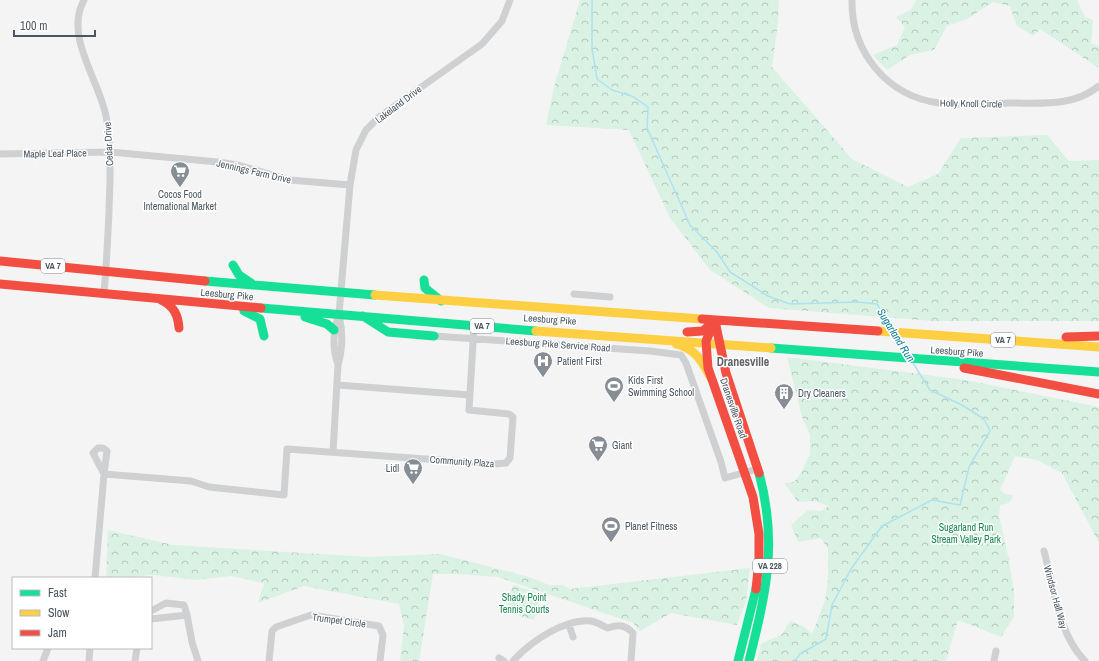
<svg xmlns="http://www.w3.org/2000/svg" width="1099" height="661" font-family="'Archivo Narrow',sans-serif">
	<defs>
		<pattern id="forest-crowns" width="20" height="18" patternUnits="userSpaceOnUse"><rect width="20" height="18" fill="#d9f2e3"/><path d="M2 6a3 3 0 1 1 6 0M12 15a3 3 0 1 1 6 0" fill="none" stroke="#b2c7bb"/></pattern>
	</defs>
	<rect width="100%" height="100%" fill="#f4f4f4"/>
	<!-- forest -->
	<path fill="url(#forest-crowns)" d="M580 0H779L778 23 772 67 852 159 908 187 938 174 961 138 1047 135 1069 161 1099 160V321H933L769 308 710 270 670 218 629 130 546 125 554 87Z
		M916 0H1077L1085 17 1093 20 1091 43 1099 46V68L1040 29 1033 36 1016 25 1010 6 993 2 967 19 947 26 934 50 910 55 887 70 873 55 897 45 905 27 896 17 911 10Z
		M787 357 966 380 1099 407V543L1062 473 1037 460 1015 456 1000 490 1005 494 1013 495C1012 503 1006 504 1000 505L999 516 1008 556 1010 558 1009 562 1014 591V617L1001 637 958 620 946 661H757L761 644 782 634 790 621 803 626 812 634 825 601 828 579V549L821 538 798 542 791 525 808 510 821 511 829 506 815 501 798 502 784 483 794 482 801 473 810 454V435L802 417Z
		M108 530 173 545 369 557 440 554 529 577 549 585H563L570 589 750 568 746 601 737 625 671 613 640 631 633 623 498 577 456 574H433L419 661H400L404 625 399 604 304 586 258 603 264 583 231 576 196 580 154 575 106 578Z
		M513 585 542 594 534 620 505 612Z"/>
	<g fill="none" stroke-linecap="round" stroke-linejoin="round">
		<!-- stream -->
		<path stroke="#aee2f0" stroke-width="1.5" d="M592 0V49L597 79 612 90 632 96 648 107 647 128 690 225 717 252 730 272 768 296 790 304 857 302 877 304 891 327
			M898 338 907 353
			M795 661 800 654 826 639 832 605 851 569 882 526 932 500 960 505 969 467 990 431 984 419 962 405 930 390 913 363"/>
		<!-- street -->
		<path stroke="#ced0d2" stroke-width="7" d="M84 0C64 36 99 80 106 116 111 137 110 160 110 182 109 220 107 257 104 294
			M852 0C851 52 887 96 939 103 962 106 986 104 1009 103 1041 103 1073 107 1099 86
			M0 154 110 152 218 162 238 165 290 180 350 185
			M574 294 610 297
			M434 336 650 351 681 355 686 363 721 462 725 478 757 469
			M338 365C332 347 333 332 339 314L350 185 356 150 366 130 379 117 482 44 502 21 510 0
			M338 385 470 395
			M98 448H103L107 451 104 474 93 453Z
			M333 452 338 365C343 348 343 332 339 315
			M1044 551C1053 585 1059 636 1085 661
			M95 578 104 474 191 481 209 487 284 495 287 449 495 464 506 463 510 458 513 417 509 414 469 410 474 326
			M151 611 166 603 184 605 187 615 192 642 198 661
			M151 619 187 615
			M569 625 573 637
			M499 658 504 661
			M43 661 48 648
			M89 661 90 648
			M135 661 137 648
			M269 661 272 631 276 627 311 615 379 626 383 635 380 661
			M513 661C530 642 565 618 591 621 597 622 603 626 608 628 619 624 625 625 633 633L631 661
			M994 661 996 651"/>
		<!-- fast -->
		<path stroke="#16e098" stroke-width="9" d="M233 265 239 275 251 283
			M424 280 425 288 441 301
			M205 281 375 295
			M261 308 536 331
			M244 311 260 319 264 336
			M363 316 388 332 434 336
			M305 317 327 324 334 330
			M771 348 1099 372
			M738 661 756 589
			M749 661C766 593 778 543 759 473"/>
		<!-- slow -->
		<path stroke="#ffcf43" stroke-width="9" d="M375 295 702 319
			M536 331 771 348
			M878 331 1099 347
			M676 344C696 349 702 361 711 378"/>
		<!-- jam -->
		<path stroke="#f24e42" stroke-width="9" d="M0 261 205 281
			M0 284 261 308
			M161 300C174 306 178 315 179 328
			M702 319 878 331
			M715 321 726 373 759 473
			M714 323 706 341 708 368 753 497 759 534V561L756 589
			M687 332 703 331 715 320
			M1066 337 1099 336
			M964 368 1099 394"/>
	</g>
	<!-- icons -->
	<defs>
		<symbol id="supermarket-pin" viewBox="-11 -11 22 30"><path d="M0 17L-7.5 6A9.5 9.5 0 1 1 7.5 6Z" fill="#868d94" stroke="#fff"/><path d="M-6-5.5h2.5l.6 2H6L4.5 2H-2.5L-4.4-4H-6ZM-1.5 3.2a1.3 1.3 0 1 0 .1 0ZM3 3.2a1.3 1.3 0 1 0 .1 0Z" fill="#fff"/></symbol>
		<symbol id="hospital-pin" viewBox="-11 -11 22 30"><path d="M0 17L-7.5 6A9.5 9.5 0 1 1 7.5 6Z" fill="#868d94" stroke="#fff"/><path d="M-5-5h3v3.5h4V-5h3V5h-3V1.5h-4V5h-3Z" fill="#fff"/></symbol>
		<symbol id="stadium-pin" viewBox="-11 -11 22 30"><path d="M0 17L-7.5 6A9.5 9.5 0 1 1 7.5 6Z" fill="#868d94" stroke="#fff"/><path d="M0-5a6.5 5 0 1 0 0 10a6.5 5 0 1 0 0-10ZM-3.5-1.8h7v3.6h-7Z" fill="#fff"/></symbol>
		<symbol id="building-pin" viewBox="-11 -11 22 30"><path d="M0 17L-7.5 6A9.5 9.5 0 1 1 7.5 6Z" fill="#868d94" stroke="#fff"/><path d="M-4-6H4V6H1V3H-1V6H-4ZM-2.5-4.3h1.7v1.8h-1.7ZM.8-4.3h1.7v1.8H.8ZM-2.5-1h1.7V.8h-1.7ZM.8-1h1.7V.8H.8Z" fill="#fff"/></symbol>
	</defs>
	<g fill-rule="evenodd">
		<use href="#supermarket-pin" x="169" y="160" width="22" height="30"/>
		<use href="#hospital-pin" x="532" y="350" width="22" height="30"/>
		<use href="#stadium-pin" x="603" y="375" width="22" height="30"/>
		<use href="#building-pin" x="773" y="382" width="22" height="30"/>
		<use href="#supermarket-pin" x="587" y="434" width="22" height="30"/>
		<use href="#supermarket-pin" x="402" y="457" width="22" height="30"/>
		<use href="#stadium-pin" x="600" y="515" width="22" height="30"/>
	</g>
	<g text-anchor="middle" stroke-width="3" stroke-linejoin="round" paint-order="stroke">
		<!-- shield labels -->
		<g fill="#fff" stroke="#808990" stroke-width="1">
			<rect x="41" y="259" width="24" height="14" rx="3"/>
			<rect x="470" y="319" width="24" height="14" rx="3"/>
			<rect x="991" y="333" width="24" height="14" rx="3"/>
			<rect x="753" y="559" width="34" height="14" rx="3"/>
		</g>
		<g font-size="9" font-weight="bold" fill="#4a5661">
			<text x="53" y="269">VA 7</text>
			<text x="482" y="329">VA 7</text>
			<text x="1003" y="343">VA 7</text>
			<text x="770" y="569">VA 228</text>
		</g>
		<!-- street labels -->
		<g font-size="10" fill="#4a5661" stroke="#fff">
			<text transform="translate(971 103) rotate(1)" y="4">Holly Knoll Circle</text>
			<text transform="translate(398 104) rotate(-37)" y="4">Lakeland Drive</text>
			<text transform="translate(108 144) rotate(-93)" y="4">Cedar Drive</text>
			<text transform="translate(55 153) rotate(-1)" y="4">Maple Leaf Place</text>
			<text transform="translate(254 171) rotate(13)" y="4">Jennings Farm Drive</text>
			<text transform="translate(227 294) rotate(5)" y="4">Leesburg Pike</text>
			<text transform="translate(550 319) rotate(4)" y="4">Leesburg Pike</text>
			<text transform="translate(558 344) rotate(4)" y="4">Leesburg Pike Service Road</text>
			<text transform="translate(957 351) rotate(4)" y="4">Leesburg Pike</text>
			<text transform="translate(734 408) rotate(71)" y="4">Dranesville Road</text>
			<text transform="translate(462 461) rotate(4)" y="4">Community Plaza</text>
			<text transform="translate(1056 597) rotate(75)" y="4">Windsor Hall Way</text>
			<text transform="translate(339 620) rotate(8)" y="4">Trumpet Circle</text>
		</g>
		<!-- poi labels -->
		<g font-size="10" fill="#4a5661" stroke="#fff" text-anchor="start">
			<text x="180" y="198" text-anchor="middle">Cocos Food<tspan x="180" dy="12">International Market</tspan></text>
			<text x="557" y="365">Patient First</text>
			<text x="628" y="384">Kids First<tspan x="628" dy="12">Swimming School</tspan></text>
			<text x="798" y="397">Dry Cleaners</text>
			<text x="612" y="449">Giant</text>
			<text x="399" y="472" text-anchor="end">Lidl</text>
			<text x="625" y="530">Planet Fitness</text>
		</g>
		<!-- park labels -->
		<g font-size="10" fill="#17864f" stroke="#fff">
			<text x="966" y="531">Sugarland Run<tspan x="966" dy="12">Stream Valley Park</tspan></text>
			<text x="524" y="601">Shady Point<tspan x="524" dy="12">Tennis Courts</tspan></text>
		</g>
		<!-- water labels -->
		<g font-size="11" font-style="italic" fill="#0c7c9b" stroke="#fff">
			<text transform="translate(896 335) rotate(58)" y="4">Sugarland Run</text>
		</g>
		<!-- quarter labels -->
		<g font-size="12" font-weight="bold" fill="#5f6368" stroke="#fff">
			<text x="743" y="366">Dranesville</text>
		</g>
	</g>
	<!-- legend -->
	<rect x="12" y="577" width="140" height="72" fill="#ffffff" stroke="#b7bbc0"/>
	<rect x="20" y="590" width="20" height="6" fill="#16e098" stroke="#b7bbc0"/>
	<text x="48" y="597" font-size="12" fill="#4a5661">Fast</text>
	<rect x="20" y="610" width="20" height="6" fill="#ffcf43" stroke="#b7bbc0"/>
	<text x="48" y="617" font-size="12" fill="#4a5661">Slow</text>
	<rect x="20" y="630" width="20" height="6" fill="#f24e42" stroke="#b7bbc0"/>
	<text x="48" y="637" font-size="12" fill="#4a5661">Jam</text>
	<!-- scale -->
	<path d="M14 30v6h81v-6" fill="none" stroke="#4a5661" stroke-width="2"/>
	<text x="20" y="30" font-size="12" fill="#4a5661" stroke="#ffffff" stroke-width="3" paint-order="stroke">100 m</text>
</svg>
